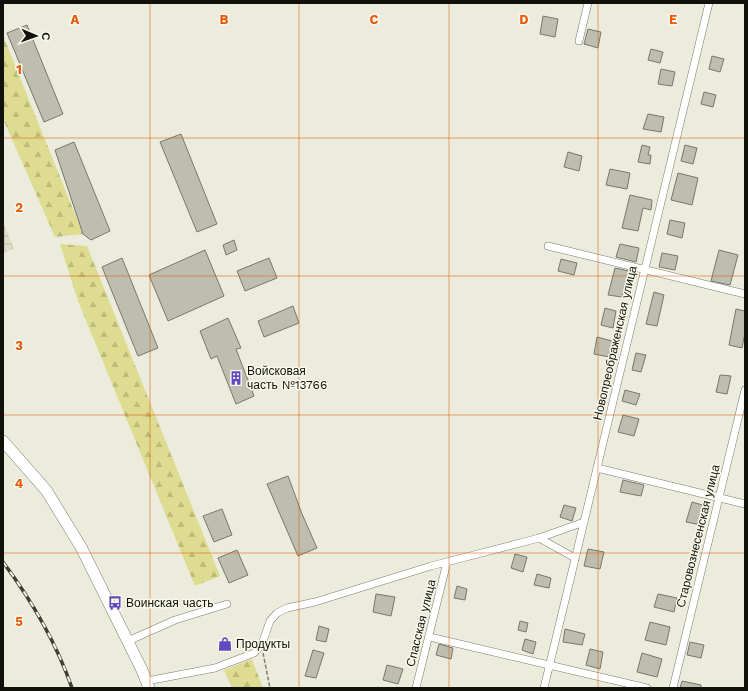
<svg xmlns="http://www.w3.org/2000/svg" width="748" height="691" font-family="'Work Sans',sans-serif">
	<defs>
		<pattern id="industrial-grid" width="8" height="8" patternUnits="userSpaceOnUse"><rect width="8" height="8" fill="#dfdfc9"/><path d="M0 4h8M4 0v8" fill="none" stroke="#bebeab"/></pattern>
		<pattern id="forest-firs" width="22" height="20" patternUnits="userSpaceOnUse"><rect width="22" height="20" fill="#dddc90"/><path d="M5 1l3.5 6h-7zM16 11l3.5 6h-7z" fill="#bdbc7b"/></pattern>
	</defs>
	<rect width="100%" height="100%" fill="#ececdd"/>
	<!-- industrial -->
	<path fill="url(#industrial-grid)" d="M3 222 14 249 3 253Z"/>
	<!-- forest -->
	<path fill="url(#forest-firs)" d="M4 38 83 234 55 237 3 119Z
		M60 244 87 246 220 576 195 586 78 301Z
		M252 659 263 688H232L224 670Z"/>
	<!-- building -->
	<path fill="#bdbeb0" stroke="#77776a" d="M543 16 558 19 555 37 540 34Z
		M27 25 63 114 44 122 7 33Z
		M588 29 601 32 598 48 584 44Z
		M651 49 663 52 660 63 648 60Z
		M712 56 724 59 720 72 709 69Z
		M661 69 675 72 672 86 658 84Z
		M704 92 716 95 713 107 701 104Z
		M648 114 664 117 661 132 643 129Z
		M181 134 217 224 197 232 160 142Z
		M74 142 110 231 91 240 83 234 55 150Z
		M642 145 650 147 648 155H651L650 164 638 162Z
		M685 145 697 148 693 164 681 161Z
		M568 152 582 156 579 171 564 167Z
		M610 169 630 173 627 189 606 185Z
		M678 173 698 178 692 205 671 200Z
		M630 195 652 200 651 210 643 208 638 231 622 228Z
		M670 220 685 223 682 238 667 234Z
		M234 240 237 250 226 255 223 245Z
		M620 244 639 248 636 262 616 257Z
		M205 250 224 296 168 321 149 275Z
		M719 250 738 255 730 285 711 281Z
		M662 253 678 256 675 270 659 267Z
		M122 258 158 348 138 356 102 267Z
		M269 258 277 278 245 291 237 271Z
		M561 259 577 263 574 275 558 271Z
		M615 268 629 271 622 297 608 295Z
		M654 292 664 295 657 326 646 324Z
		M293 306 299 323 264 337 258 321Z
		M605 308 616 311 613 328 601 325Z
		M736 309 745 311V333L742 348 729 345Z
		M228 318 241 348 236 349 254 396 236 404 217 356 211 359 200 331Z
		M597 337 612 341 609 357 594 354Z
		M636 353 646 355 641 372 632 370Z
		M720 375 731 376 727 394 716 392Z
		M625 390 640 394 636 405 622 401Z
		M623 415 639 419 634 436 618 432Z
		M288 476 302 514 317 548 298 556 267 484Z
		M623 480 644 485 641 496 620 492Z
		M692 502 706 506 701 525 686 522Z
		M564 505 576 508 572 521 560 517Z
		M222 509 232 535 214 542 203 516Z
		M588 549 604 552 600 569 584 566Z
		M237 550 248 575 229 583 218 558Z
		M515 554 527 557 523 572 511 568Z
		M537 574 551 578 549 588 534 585Z
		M457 586 467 589 465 600 454 598Z
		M376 594 395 597 391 616 373 612Z
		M658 594 677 598 674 612 654 607Z
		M520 621 528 623 526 632 518 630Z
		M650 622 670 627 666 645 645 640Z
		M319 626 329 629 326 642 316 640Z
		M565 629 585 634 582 645 563 642Z
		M525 639 536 642 533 654 522 650Z
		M690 642 704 645 701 658 687 655Z
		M439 644 453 648 451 659 436 655Z
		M590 649 603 652 600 669 586 665Z
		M313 650 324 653 316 678 305 676Z
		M642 653 662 659 657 677 637 672Z
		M387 665 403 669 398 684 383 680Z
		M682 681 701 685V688H680Z"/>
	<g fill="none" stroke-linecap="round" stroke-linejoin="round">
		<defs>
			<path id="minor" d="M579 41 588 3
				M548 246 745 294
				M597 468 745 504
				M539 538 575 558
				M430 637 647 688
				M128 641 175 620 227 604
				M147 681 215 668 254 653 262 644 270 621 277 613 287 608 315 602 431 566 539 538 584 522
				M416 688 447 562
				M544 688 709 3
				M673 688 745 390"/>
			<path id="secondary" d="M3 441 46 490 81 547 142 670 149 688"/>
		</defs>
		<!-- minor casing -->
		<use href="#minor" stroke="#7c7c70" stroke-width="8"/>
		<!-- secondary casing -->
		<use href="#secondary" stroke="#7c7c70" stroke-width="12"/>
		<!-- path -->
		<path stroke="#7e7e74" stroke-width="1.5" stroke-dasharray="4 2" stroke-linecap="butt" d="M263 653 270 688"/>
		<!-- minor -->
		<use href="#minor" stroke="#fff" stroke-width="7"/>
		<!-- secondary -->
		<use href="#secondary" stroke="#fff" stroke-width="11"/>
		<defs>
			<path id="rail" d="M3 562C32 601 56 642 72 688"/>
		</defs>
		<!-- rail casing -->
		<use href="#rail" stroke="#3e3e37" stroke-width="3.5"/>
		<!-- rail -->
		<use href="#rail" stroke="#f9f9eb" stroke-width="2" stroke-dasharray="6" stroke-linecap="butt"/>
	</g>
	<!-- grid -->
	<path fill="none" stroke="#e8590c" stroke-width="1" stroke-opacity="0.55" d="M150 3V688M299 3V688M449 3V688M598 3V688M3 138H745M3 276H745M3 415H745M3 553H745"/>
	<!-- icons -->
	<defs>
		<symbol id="building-bare" viewBox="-9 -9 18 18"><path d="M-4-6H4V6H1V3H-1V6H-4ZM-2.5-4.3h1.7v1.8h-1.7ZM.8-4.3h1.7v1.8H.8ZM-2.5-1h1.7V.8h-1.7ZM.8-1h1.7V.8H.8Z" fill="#6148c0" stroke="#f9f9eb" stroke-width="2.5" paint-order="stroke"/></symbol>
		<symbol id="bus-bare" viewBox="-9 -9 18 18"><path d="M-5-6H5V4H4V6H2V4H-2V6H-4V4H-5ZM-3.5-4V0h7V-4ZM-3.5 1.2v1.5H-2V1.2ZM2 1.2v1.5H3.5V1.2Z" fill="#6148c0" stroke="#f9f9eb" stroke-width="2.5" paint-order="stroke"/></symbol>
		<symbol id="shop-bare" viewBox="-9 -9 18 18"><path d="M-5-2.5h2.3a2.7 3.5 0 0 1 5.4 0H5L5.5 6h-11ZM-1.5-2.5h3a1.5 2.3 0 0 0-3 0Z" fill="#6148c0" stroke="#f9f9eb" stroke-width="2.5" paint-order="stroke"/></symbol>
	</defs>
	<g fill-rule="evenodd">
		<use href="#building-bare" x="226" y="368" width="20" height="20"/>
		<use href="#bus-bare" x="105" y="593" width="20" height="20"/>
		<use href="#shop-bare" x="215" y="634" width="20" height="20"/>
	</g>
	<g text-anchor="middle" stroke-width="3" stroke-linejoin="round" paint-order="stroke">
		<!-- street labels -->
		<g font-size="12" fill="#11110c" stroke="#f9f9eb">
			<text transform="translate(615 343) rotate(-77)" y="4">Новопреображенская улица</text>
			<text transform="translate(698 536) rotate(-76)" y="4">Старовознесенская улица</text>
			<text transform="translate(421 623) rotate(-76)" y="4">Спасская улица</text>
		</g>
		<!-- poi labels -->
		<g font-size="12" fill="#11110c" stroke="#f9f9eb" text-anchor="start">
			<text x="247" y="375">Войсковая<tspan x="247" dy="14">часть №13766</tspan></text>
			<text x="126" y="607">Воинская часть</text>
			<text x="236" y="648">Продукты</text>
		</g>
	</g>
	<g font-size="13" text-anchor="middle" font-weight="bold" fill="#e8590c" stroke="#f9f9eb" stroke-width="3" stroke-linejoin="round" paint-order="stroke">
		<text x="75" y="24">A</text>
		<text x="224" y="24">B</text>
		<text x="374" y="24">C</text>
		<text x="524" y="24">D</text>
		<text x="673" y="24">E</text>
		<text x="19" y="74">1</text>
		<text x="19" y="212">2</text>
		<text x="19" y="350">3</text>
		<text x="19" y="488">4</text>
		<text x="19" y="626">5</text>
	</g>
	<!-- border -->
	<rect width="748" height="691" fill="none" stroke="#11110c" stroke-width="8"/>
	<!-- north arrow -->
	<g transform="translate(36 36) rotate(92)" stroke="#f9f9eb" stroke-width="3" paint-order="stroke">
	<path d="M0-3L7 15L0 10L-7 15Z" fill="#11110c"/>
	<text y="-6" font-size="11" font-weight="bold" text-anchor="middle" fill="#11110c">С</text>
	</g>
</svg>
